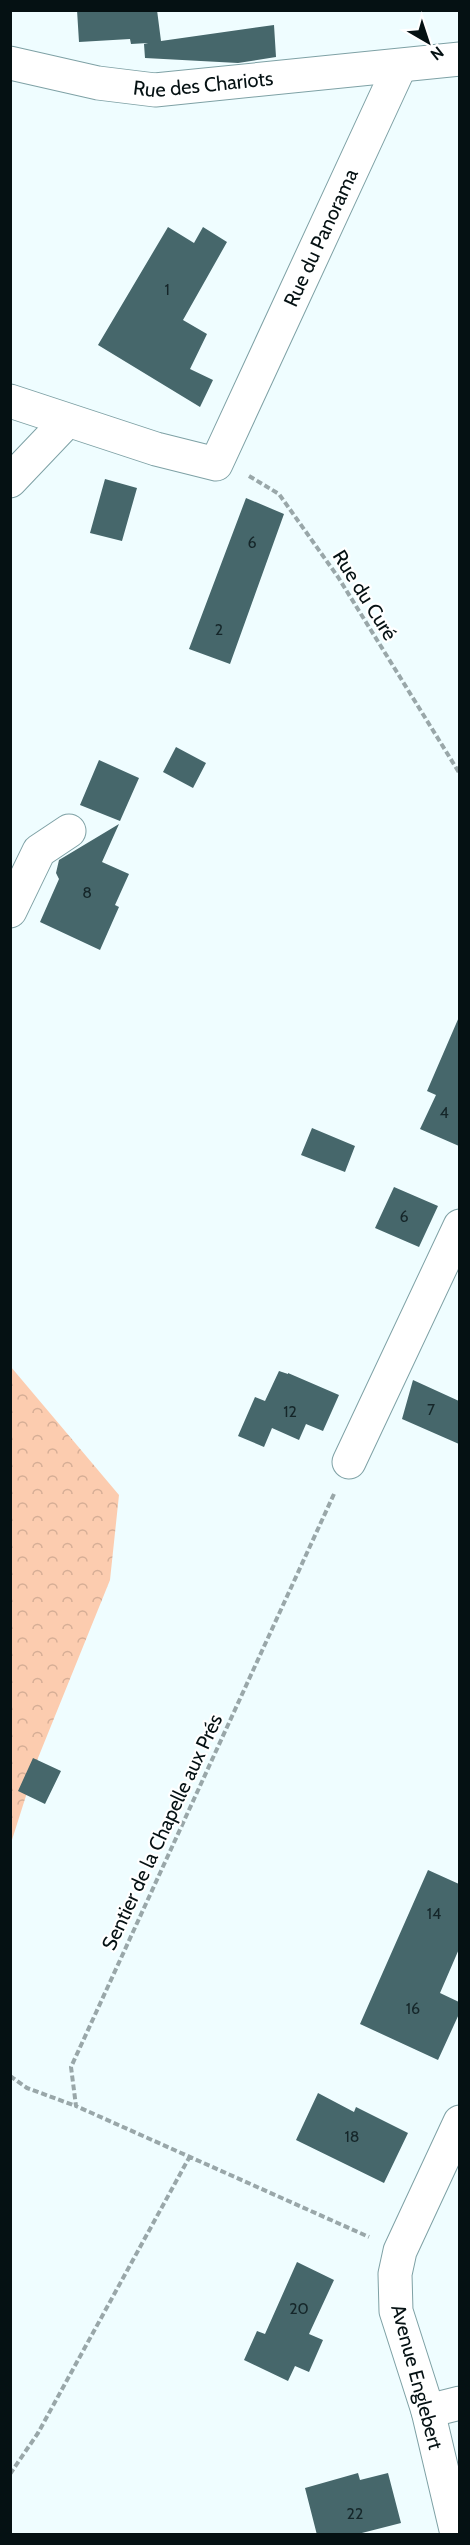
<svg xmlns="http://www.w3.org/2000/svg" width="470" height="2545" font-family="Cabin,sans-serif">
	<defs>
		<pattern id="forest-crowns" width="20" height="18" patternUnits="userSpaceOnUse" patternTransform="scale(1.5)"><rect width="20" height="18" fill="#fcccaf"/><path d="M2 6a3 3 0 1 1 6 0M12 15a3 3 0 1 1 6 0" fill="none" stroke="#d6ae96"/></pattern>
	</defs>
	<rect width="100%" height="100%" fill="#effdff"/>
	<!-- forest -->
	<path fill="url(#forest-crowns)" d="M11 1367 119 1495 110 1580 38 1758 11 1843Z"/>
	<!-- building -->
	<path fill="#46676b" d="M77 10H157L161 41 274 25 276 57 238 63 145 58 144 44 148 43 131 44 130 39 79 42Z
		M168 227 194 243 203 227 227 242 183 320 207 334 190 369 213 380 200 407 98 345Z
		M105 479 137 488 122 541 90 533Z
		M246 498 284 514 230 664 189 649Z
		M176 747 206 763 193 788 163 772Z
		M99 760 139 778 120 821 80 805Z
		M119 824 102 862 129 874 115 905 119 907 100 950 40 922 59 879 56 873 59 860Z
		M459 1017V1146L420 1129 436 1095 427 1091Z
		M312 1128 355 1146 345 1172 301 1155Z
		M394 1187 438 1206 419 1247 375 1228Z
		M279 1371 288 1374V1373L339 1395 323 1431 306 1424 299 1440 272 1428 264 1447 238 1436 255 1397 265 1401Z
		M413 1380 459 1401V1444L402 1419Z
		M33 1758 61 1771 45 1804 18 1791Z
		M428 1870 459 1884V1949L440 1993 459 2002V2014L438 2060 360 2024Z
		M318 2093 354 2112 356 2107 408 2133 384 2183 296 2140Z
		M297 2262 334 2280 309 2334 323 2340 309 2372 295 2366 288 2381 244 2360 257 2331 265 2334Z
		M358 2473 360 2480 388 2473 401 2523 354 2535H317L305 2488Z"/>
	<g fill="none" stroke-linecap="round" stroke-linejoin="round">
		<defs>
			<g id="minor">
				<path id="s1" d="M10 63 98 83 155 90 460 59"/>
				<path id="s2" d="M10 401 156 449 216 464 400 66"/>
				<path d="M10 481 67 421"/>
				<path d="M10 911 39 851 69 831"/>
				<path d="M349 1462 460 1226"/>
				<path d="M428 2411 460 2403"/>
				<path d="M457 2534 428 2411 396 2311 395 2274 400 2251 460 2122"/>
			</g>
		</defs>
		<!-- minor casing -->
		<use href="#minor" stroke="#7ea1a5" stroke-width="35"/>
		<!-- path -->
		<path stroke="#99a7a9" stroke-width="4" stroke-dasharray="6 3" stroke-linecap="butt" d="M249 476 279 494 338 577 460 774
			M334 1494 71 2067 76 2106 369 2237
			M10 2076 27 2088 76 2106
			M10 2474 38 2433 190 2156"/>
		<!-- minor -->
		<use href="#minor" stroke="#fff" stroke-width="33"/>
	</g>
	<g text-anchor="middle" stroke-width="4.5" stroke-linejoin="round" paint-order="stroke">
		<!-- number labels -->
		<g font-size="16" fill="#152629">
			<text x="167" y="295">1</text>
			<text x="252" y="548">6</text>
			<text x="219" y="635">2</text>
			<text x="87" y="898">8</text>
			<text x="444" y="1118">4</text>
			<text x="404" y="1222">6</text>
			<text x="431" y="1415">7</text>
			<text x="290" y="1417">12</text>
			<text x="434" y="1919">14</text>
			<text x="413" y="2014">16</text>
			<text x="352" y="2142">18</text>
			<text x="299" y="2314">20</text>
			<text x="355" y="2519">22</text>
		</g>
		<!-- street labels -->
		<g font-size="20" fill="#051113" stroke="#fff">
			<text dy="7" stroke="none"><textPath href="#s1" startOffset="196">Rue des Chariots</textPath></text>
			<text dy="7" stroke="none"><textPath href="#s2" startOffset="465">Rue du Panorama</textPath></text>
			<text transform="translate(365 595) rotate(58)" y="7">Rue du Curé</text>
			<text transform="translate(162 1832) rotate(-65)" y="7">Sentier de la Chapelle aux Prés</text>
			<text transform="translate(417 2377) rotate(75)" y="7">Avenue Englebert</text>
		</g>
	</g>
	<!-- border -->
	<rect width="470" height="2545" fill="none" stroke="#051113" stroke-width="24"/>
	<!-- north arrow -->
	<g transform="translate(428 42) rotate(141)" stroke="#ffffff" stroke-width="4.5" paint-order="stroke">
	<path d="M0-4.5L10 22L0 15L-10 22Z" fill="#051113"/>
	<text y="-9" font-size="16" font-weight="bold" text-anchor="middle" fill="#051113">N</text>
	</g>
</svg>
